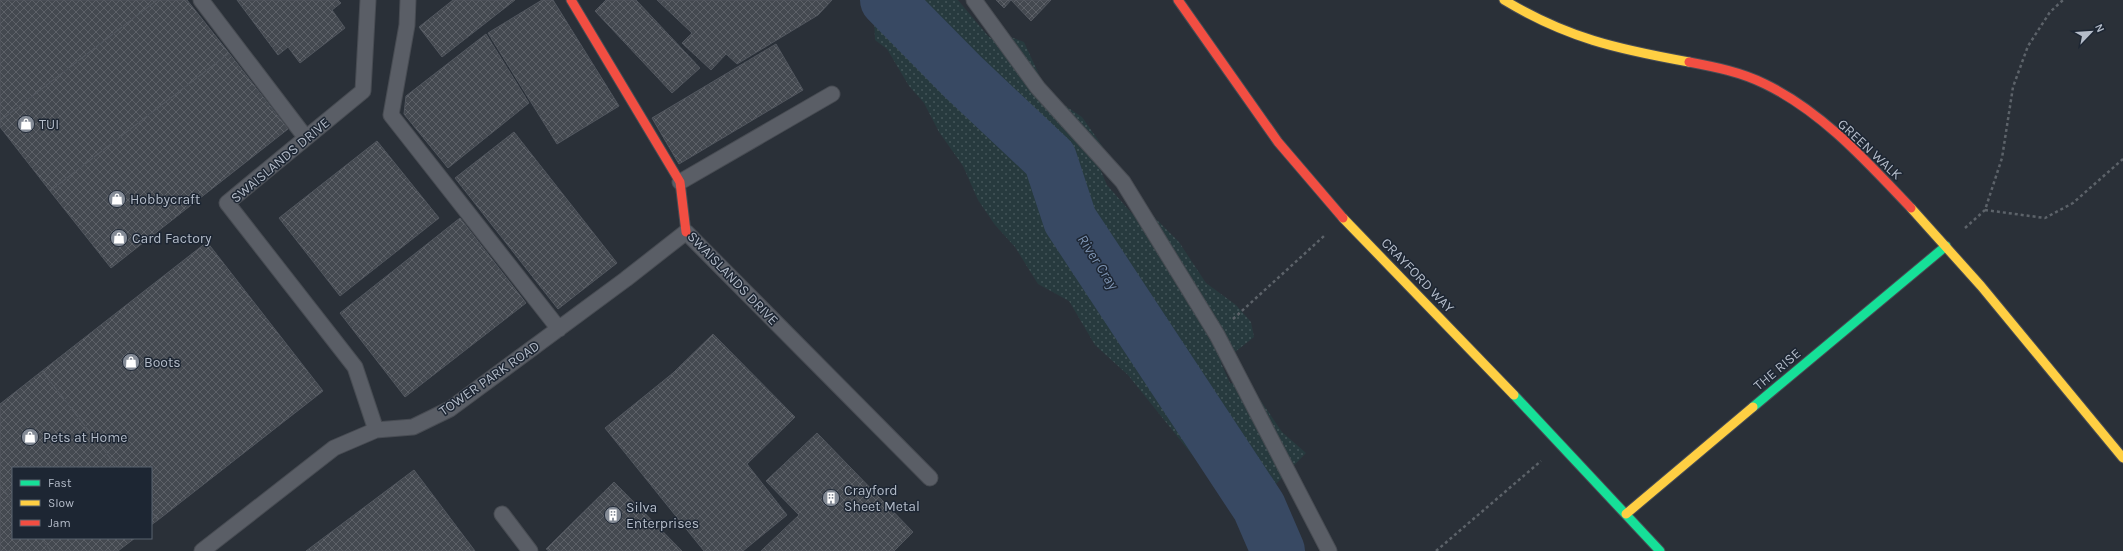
<svg xmlns="http://www.w3.org/2000/svg" width="2123" height="551" font-family="Karla,sans-serif">
	<defs>
		<pattern id="grass-dots" width="8" height="8" patternUnits="userSpaceOnUse"><rect width="8" height="8" fill="#273a3e"/><path d="M2 2h.1M6 6h.1" fill="none" stroke="#445559" stroke-width="1.8" stroke-linecap="round"/></pattern>
		<pattern id="building-cross-hatch" width="8" height="8" patternUnits="userSpaceOnUse"><rect width="8" height="8" fill="#444950"/><path d="M0 0l8 8M0 8l8-8" fill="none" stroke="#5d6168"/></pattern>
	</defs>
	<rect width="100%" height="100%" fill="#2a3038"/>
	<!-- grass -->
	<path fill="url(#grass-dots)" d="M862 0H958L988 36 997 42 1011 37 1024 42 1048 94 1082 117 1103 147 1098 164 1107 185 1135 217 1150 213 1179 242 1206 283 1236 305 1251 322 1254 337 1221 363 1230 383 1251 386 1282 432 1306 453 1245 516 1189 451 1128 375 1095 345 1069 301 1038 284 1015 247 995 225 978 200 963 166 939 132 924 103 909 86 887 49 875 40 874 17Z"/>
	<g fill="none" stroke-linecap="round" stroke-linejoin="round">
		<!-- river -->
		<path stroke="#384963" stroke-width="54" d="M887 0 963 77 1050 159 1070 220 1259 507 1278 551"/>
	</g>
	<!-- building -->
	<path fill="url(#building-cross-hatch)" stroke="#52575f" d="M0 0H157L0 121Z
		M157 0H187L229 53 50 191 0 127V121Z
		M237 0H338L341 3 332 10 345 28 300 63 288 47 278 55Z
		M453 0H515L442 57 419 27Z
		M542 0H553L619 106 557 144 488 33Z
		M606 0H636L700 68 672 93 595 11Z
		M657 0H832L818 15 737 64 726 54 711 70 682 43 692 33Z
		M996 0H1051L1031 21 1011 0 1004 8Z
		M486 34 529 103 448 168 404 114 406 96Z
		M776 44 803 90 679 164 652 118Z
		M229 53 288 129 111 268 50 191Z
		M514 132 617 263 558 309 455 178Z
		M377 141 439 218 340 296 279 218Z
		M460 218 526 303 405 397 340 313Z
		M207 242 323 391 158 520 151 511V468H118L42 371Z
		M713 334 795 417 747 464 787 515 743 551H704L605 428 673 373Z
		M42 371 118 468H13V502L0 485V404Z
		M817 433 913 532 894 551H761L799 515 766 481Z
		M414 470 475 551H306Z
		M614 482 682 551H549L546 549Z
		M0 485 13 502V538H41L51 551H0Z
		M151 511 158 520 151 525Z
		M41 538H135L118 551H51Z"/>
	<g fill="none" stroke-linecap="round" stroke-linejoin="round">
		<defs>
			<path id="lane" d="M201 0 306 138
				M368 0 363 91 227 203 355 367 376 430
				M408 0 407 25 391 115 559 329
				M974 0 1038 88 1123 182 1217 335 1329 551
				M680 182 832 94
				M502 514 530 551
				M202 551 334 448 376 430 413 427 450 409 626 279 686 232 930 478"/>
			<path id="fast" d="M1514 395 1660 551
				M1753 407 1946 246"/>
			<path id="slow" d="M1504 0C1567 38 1617 49 1689 62
				M1911 208 1981 286 2123 458
				M1343 218 1514 395
				M1626 514 1753 407"/>
			<path id="jam" d="M571 0 680 182 686 232
				M1178 0 1278 142 1343 218
				M1689 62C1715 67 1741 72 1765 84 1823 112 1868 163 1911 208"/>
		</defs>
		<!-- lane casing -->
		<use href="#lane" stroke="#484c53" stroke-width="17"/>
		<!-- fast casing -->
		<use href="#fast" stroke="#484c53" stroke-width="11"/>
		<!-- slow casing -->
		<use href="#slow" stroke="#484c53" stroke-width="11"/>
		<!-- jam casing -->
		<use href="#jam" stroke="#484c53" stroke-width="11"/>
		<!-- path -->
		<path stroke="#5d636a" stroke-width="2.5" stroke-dasharray="3 3" stroke-linecap="butt" d="M1985 210 2045 218 2073 203 2123 159
			M1965 228 1985 210 2002 158 2013 87 2028 46 2050 12 2063 0
			M1233 319 1324 236
			M1436 551 1541 461"/>
		<!-- lane -->
		<use href="#lane" stroke="#5a5e66" stroke-width="15"/>
		<!-- fast -->
		<use href="#fast" stroke="#16e098" stroke-width="9"/>
		<!-- slow -->
		<use href="#slow" stroke="#ffcf43" stroke-width="9"/>
		<!-- jam -->
		<use href="#jam" stroke="#f24e42" stroke-width="9"/>
	</g>
	<!-- icons -->
	<defs>
		<symbol id="shop-disc" viewBox="-11 -11 22 22"><circle r="9.5" fill="#848b96" stroke="#1d2633"/><path d="M-5-2.5h2.3a2.7 3.5 0 0 1 5.4 0H5L5.5 6h-11ZM-1.5-2.5h3a1.5 2.3 0 0 0-3 0Z" fill="#fff"/></symbol>
		<symbol id="building-disc" viewBox="-11 -11 22 22"><circle r="9.5" fill="#848b96" stroke="#1d2633"/><path d="M-4-6H4V6H1V3H-1V6H-4ZM-2.5-4.3h1.7v1.8h-1.7ZM.8-4.3h1.7v1.8H.8ZM-2.5-1h1.7V.8h-1.7ZM.8-1h1.7V.8H.8Z" fill="#fff"/></symbol>
	</defs>
	<g fill-rule="evenodd">
		<use href="#shop-disc" x="16" y="114" width="20" height="20"/>
		<use href="#shop-disc" x="107" y="189" width="20" height="20"/>
		<use href="#shop-disc" x="109" y="228" width="20" height="20"/>
		<use href="#shop-disc" x="121" y="352" width="20" height="20"/>
		<use href="#shop-disc" x="20" y="427" width="20" height="20"/>
		<use href="#building-disc" x="821" y="488" width="20" height="20"/>
		<use href="#building-disc" x="603" y="505" width="20" height="20"/>
	</g>
	<g text-anchor="middle" stroke-width="3" stroke-linejoin="round" paint-order="stroke">
		<!-- poi labels -->
		<g font-size="14" fill="#b4bcc9" stroke="#1d2633" text-anchor="start">
			<text x="39" y="129">TUI</text>
			<text x="130" y="204">Hobbycraft</text>
			<text x="132" y="243">Card Factory</text>
			<text x="144" y="367">Boots</text>
			<text x="43" y="442">Pets at Home</text>
			<text x="844" y="495">Crayford<tspan x="844" dy="16">Sheet Metal</tspan></text>
			<text x="626" y="512">Silva<tspan x="626" dy="16">Enterprises</tspan></text>
		</g>
		<!-- street labels -->
		<g font-size="14" fill="#b4bcc9" stroke="#1d2633">
			<text transform="translate(1870 149) rotate(43)" y="5">GREEN WALK</text>
			<text transform="translate(280 160) rotate(-40)" y="5">SWAISLANDS DRIVE</text>
			<text transform="translate(1418 275) rotate(46)" y="5">CRAYFORD WAY</text>
			<text transform="translate(733 278) rotate(46)" y="5">SWAISLANDS DRIVE</text>
			<text transform="translate(1777 369) rotate(-40)" y="5">THE RISE</text>
			<text transform="translate(489 378) rotate(-35)" y="5">TOWER PARK ROAD</text>
		</g>
		<!-- water labels -->
		<g font-size="15" font-style="italic" fill="#7c92b1" stroke="#1d2633">
			<text transform="translate(1098 262) rotate(57)" y="5">River Cray</text>
		</g>
	</g>
	<!-- legend -->
	<rect x="12" y="467" width="140" height="72" fill="#1d2633" stroke="#59626f"/>
	<rect x="20" y="480" width="20" height="6" fill="#16e098" stroke="#59626f"/>
	<text x="48" y="487" font-size="12" fill="#b4bcc9">Fast</text>
	<rect x="20" y="500" width="20" height="6" fill="#ffcf43" stroke="#59626f"/>
	<text x="48" y="507" font-size="12" fill="#b4bcc9">Slow</text>
	<rect x="20" y="520" width="20" height="6" fill="#f24e42" stroke="#59626f"/>
	<text x="48" y="527" font-size="12" fill="#b4bcc9">Jam</text>
	<!-- north arrow -->
	<g transform="translate(2091 32) rotate(65)" stroke="#1d2633" stroke-width="3" paint-order="stroke">
	<path d="M0-3L7 15L0 10L-7 15Z" fill="#b4bcc9"/>
	<text y="-6" font-size="11" font-weight="bold" text-anchor="middle" fill="#b4bcc9">N</text>
	</g>
</svg>
